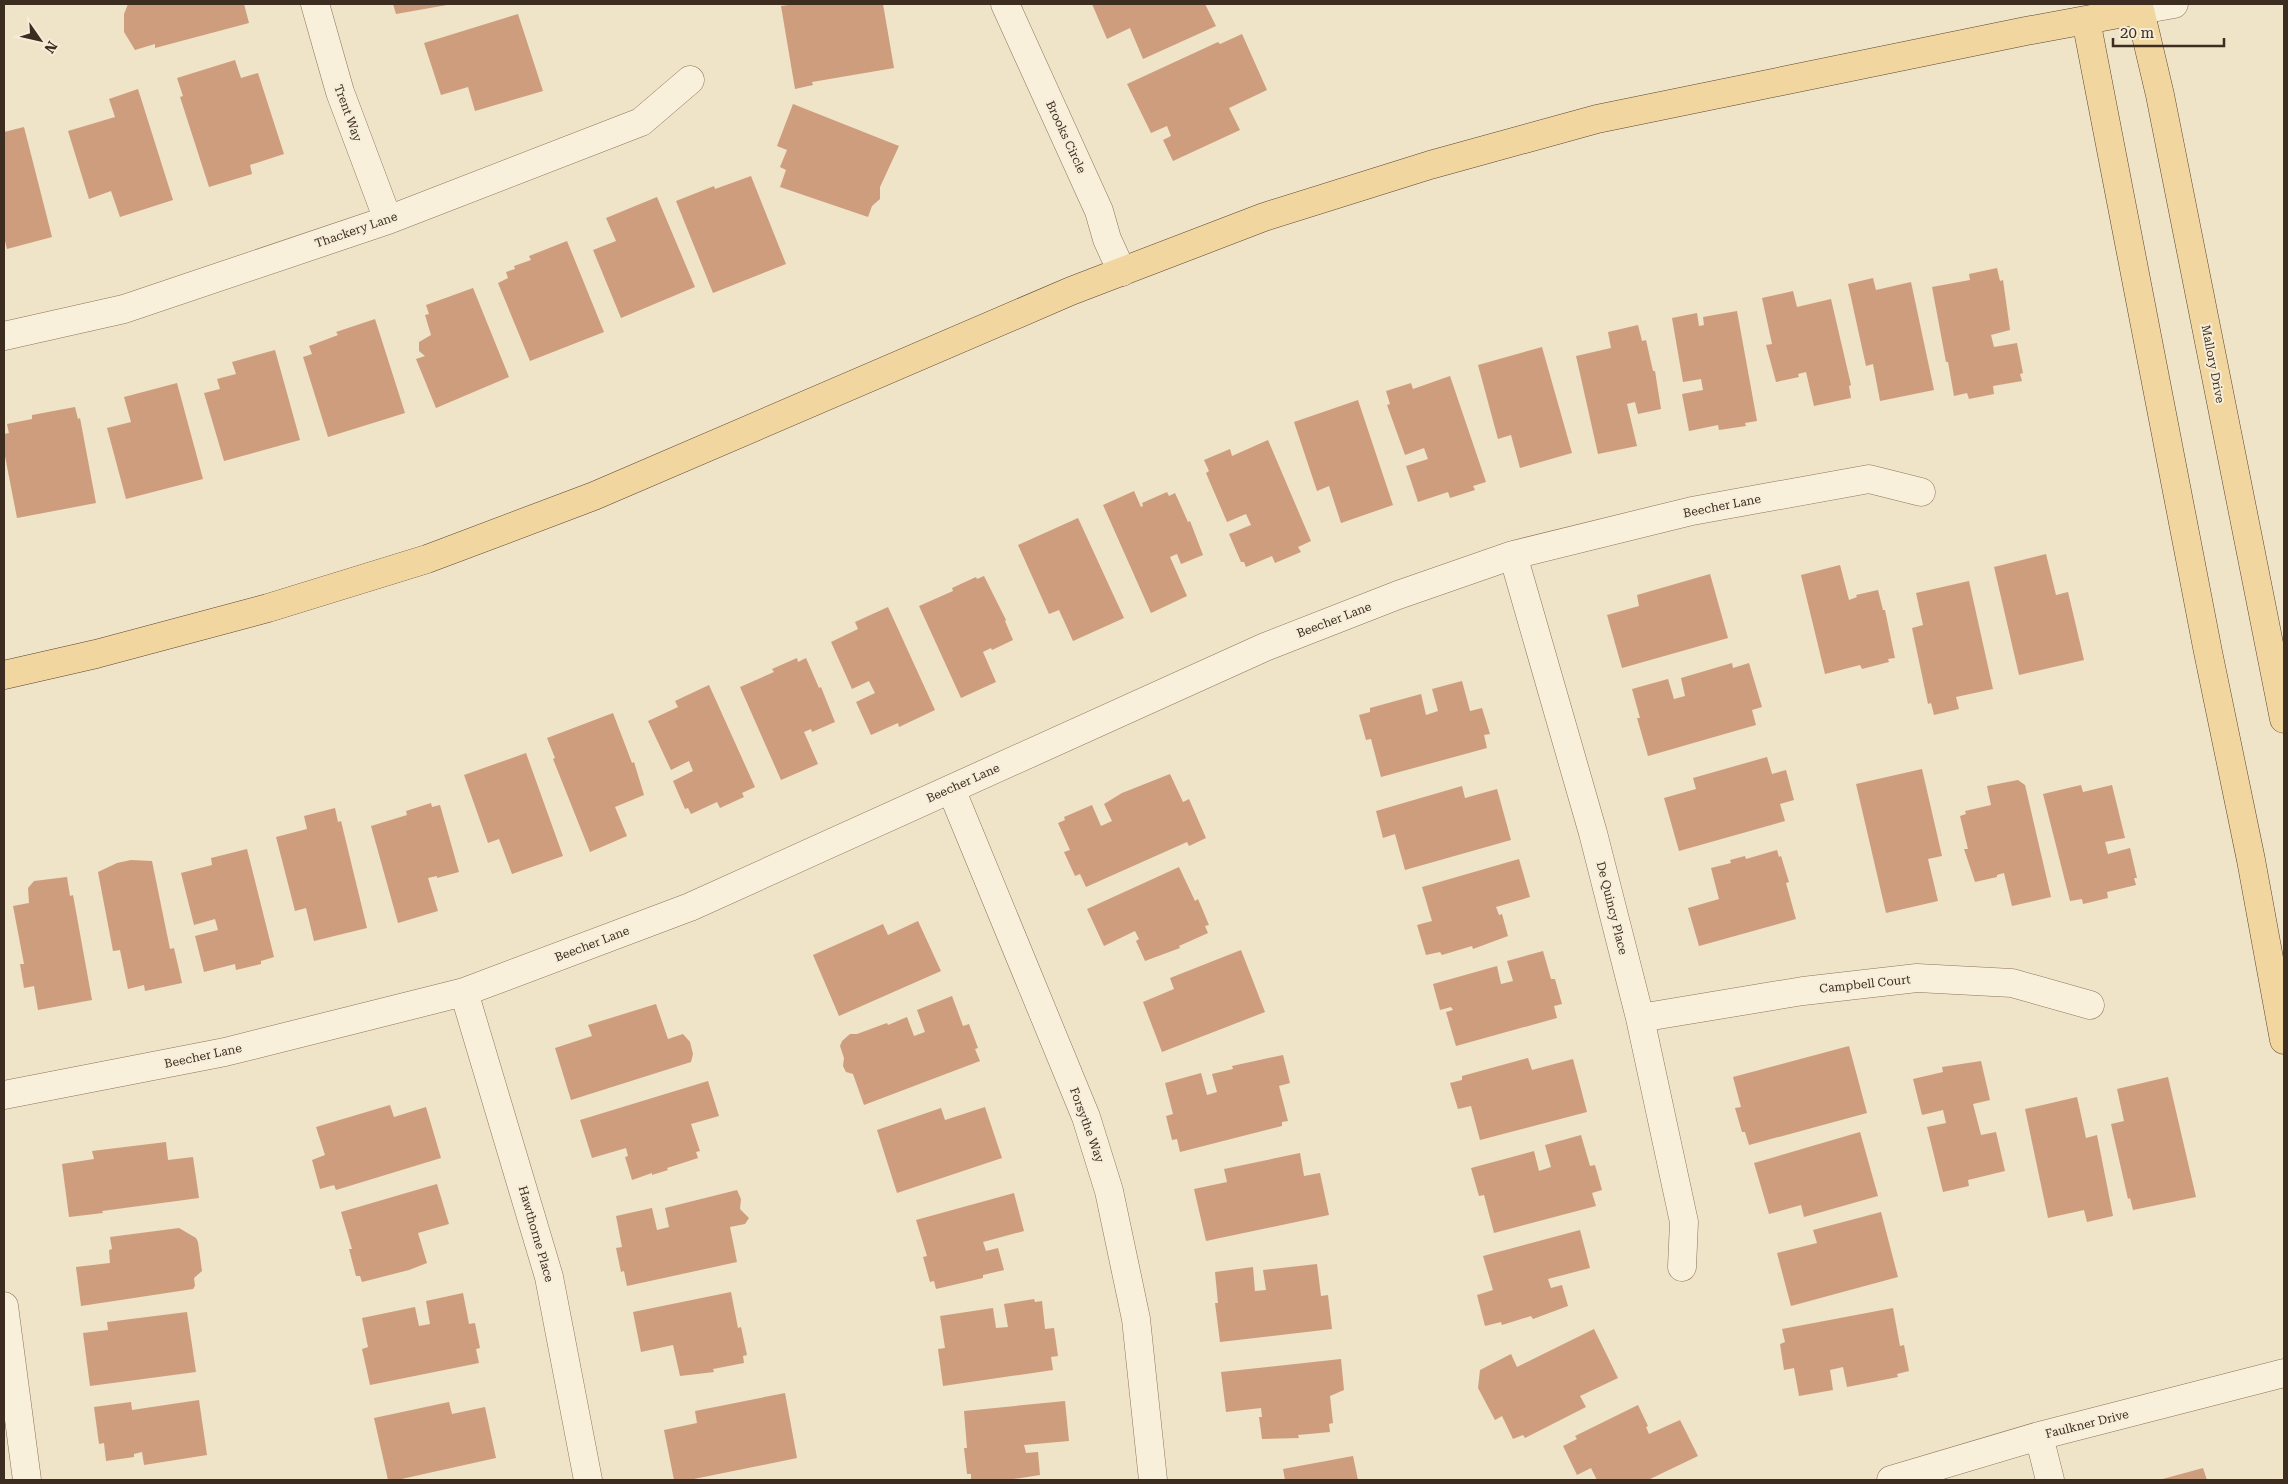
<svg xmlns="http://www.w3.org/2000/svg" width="2288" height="1484" font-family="'Roboto Serif',serif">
	<rect width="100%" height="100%" fill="#efe3c8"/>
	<!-- building -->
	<path fill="#ce9d7d" d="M128 4H244L249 23 155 48V44L135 50 124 32V14Z
		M393 4H447V5L396 14Z
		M796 4H883L894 68 812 82 813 85 795 89 781 6Z
		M1092 4H1205L1216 26 1143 59 1130 28 1107 39Z
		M518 14 543 91 475 111 468 87 441 95 424 43Z
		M1242 34 1267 90 1229 108 1240 130 1173 161 1163 140 1171 136 1167 126 1151 133 1127 84 1218 42 1220 44Z
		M235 60 241 78 258 73 284 154 250 165 252 174 209 187 180 97 183 96 177 78Z
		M138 89 173 200 120 217 111 191 89 199 68 131 115 117 109 99Z
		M793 104 899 146 880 187V199L872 206 868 217 780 187 786 170 780 167 787 150 777 146Z
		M24 127 52 237 7 249 4 237V132Z
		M751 176 786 264 713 293 676 201 714 186 715 189Z
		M657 197 695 287 621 318 593 250 616 241 606 218Z
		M567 241 604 332 530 361 498 283 508 278 506 272 515 269 514 266 531 260 529 256Z
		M1997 268 2000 281 2003 280 2010 330 1991 335 1994 347 2017 343 2023 373 2020 374 2022 381 1993 386 1994 394 1969 399 1967 393 1954 396 1948 362H1946L1932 287 1970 280 1969 274Z
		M1873 278 1876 290 1911 282 1934 390 1880 401 1873 364 1866 366 1848 284Z
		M473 288 509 377 436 408 416 359 425 356 419 351V342L431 335 425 315 429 314 426 305Z
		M1793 291 1797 307 1831 299 1851 385 1849 386 1851 398 1814 406 1806 372 1798 374 1799 377 1776 382 1766 345 1772 344 1762 298Z
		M1737 311 1757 421 1745 423 1746 426 1719 430 1718 425 1689 431 1682 394 1703 390 1701 379 1683 382 1672 318 1697 313 1699 326 1704 325 1703 317Z
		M375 319 405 413 328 437 303 357 312 354 309 346 338 335 336 332Z
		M1638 325 1642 341 1646 340 1653 371H1655L1661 409 1638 414 1635 402 1627 404 1637 446 1598 454 1576 356 1611 348 1608 332Z
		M1542 347 1572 453 1520 468 1511 435 1498 439 1478 365Z
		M275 350 300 440 224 461 204 393 220 389 217 379 236 374 232 362Z
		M1450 376 1486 482 1473 486 1475 490 1450 498 1448 492 1418 502 1406 466 1428 459 1424 448 1405 455 1387 405 1390 404 1386 391 1411 383 1413 389Z
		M177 383 203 479 126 499 107 428 131 422 124 397Z
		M1358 400 1393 505 1341 523 1329 486 1317 491 1294 422Z
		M75 407 78 419 80 418 96 503 17 518 4 451V434L9 433 7 424 32 419V415Z
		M1268 440 1311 541 1298 547 1301 552 1275 563 1272 556 1246 567 1244 562H1241L1229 534 1251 525 1246 514 1227 522 1206 473 1209 471 1204 460 1230 449 1232 456Z
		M1134 491 1141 507 1143 506 1142 503 1167 492 1169 496 1175 493 1188 522 1190 521 1203 555 1181 564 1177 554 1170 557 1187 596 1151 613 1103 505Z
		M1078 518 1124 618 1073 641 1059 610 1049 614 1018 545Z
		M2046 554 2056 595 2068 592 2084 660 2019 675 1994 567Z
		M1840 565 1849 600 1857 597 1856 595 1878 590 1883 610H1885L1895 658 1888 659 1889 662 1862 669 1860 665 1825 674 1801 575Z
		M1710 574 1728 638 1622 668 1607 615 1639 606 1637 595Z
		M984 576 1006 620 1005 621 1013 640 992 650 991 648 983 652 996 682 961 698 919 606 953 591 952 588 976 577 977 579Z
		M1969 581 1993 689 1956 697 1959 709 1934 715 1931 703 1928 704 1912 628 1923 625 1916 593Z
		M888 607 935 710 899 727 898 723 871 735 856 702 875 693 869 681 852 689 831 642 858 629 855 622Z
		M797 658 798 662 806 658 819 688 821 687 835 722 812 732 811 729 804 732 818 764 781 780 740 687 774 672 772 669Z
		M1732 663 1733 668 1749 663 1762 707 1752 710 1756 725 1648 756 1637 718H1640L1632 689 1668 679 1674 699 1685 696 1681 678Z
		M1462 681 1470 711 1482 708 1490 734 1484 735 1487 748 1381 777 1371 739 1366 740 1359 715 1370 712V708L1421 694 1426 715 1438 711 1432 689Z
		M709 685 755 787 742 793 744 797 720 808 717 802 691 814 688 808 685 809 673 781 693 771 689 761 671 770 648 721 678 707 675 701Z
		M613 713 632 763 634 762 644 795 615 807 627 836 590 852 553 759 555 758 547 738Z
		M526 753 563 856 512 874 499 839 488 843 464 775Z
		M1767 757 1772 774 1786 770 1794 800 1780 804 1785 821 1679 851 1664 798 1696 789 1693 778Z
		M1922 769 1942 856 1928 859 1938 901 1886 913 1856 784Z
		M1170 774 1183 802 1189 799 1206 838 1189 846 1187 842 1086 887 1080 874 1075 876 1064 852 1070 850 1058 823 1065 820 1064 817 1092 805 1101 826 1112 821 1104 804 1122 793Z
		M2018 780 2025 785 2051 897 2012 906 2004 873 1997 875V877L1975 882 1964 849H1968L1960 816 1966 814 1965 811 1991 805 1987 786Z
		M2081 785 2083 792 2112 785 2125 838 2105 842 2108 854 2130 848 2137 878H2134L2136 885 2107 892 2108 898 2083 904 2082 899 2070 901 2043 794Z
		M1462 786 1465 798 1497 789 1511 840 1405 870 1395 834 1383 838 1376 811Z
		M431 803 432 807 440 805 459 872 437 878V876L428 878 438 911 398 923 371 826 407 815 406 811Z
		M335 808 338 822 341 821 367 928 314 941 306 908 295 911 276 837 307 829 304 816Z
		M247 849 274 957 261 961V964L236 970 235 964 204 972 195 936 218 930 215 919 194 925 181 873 212 865 211 858Z
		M1777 850 1779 857 1781 856 1789 882 1786 883 1796 919 1699 946 1688 908 1719 899 1711 868 1731 863 1730 860 1745 856 1746 859Z
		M1519 859 1530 897 1496 907 1499 915 1502 914 1508 936 1473 949 1472 946 1442 955 1440 952 1426 955 1417 925 1432 921 1422 887Z
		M131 860 152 861 170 949 174 948 182 983 145 991 144 985 128 989 120 950 113 951 98 872 117 863Z
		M1179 867 1195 901 1198 899 1209 925 1205 926 1208 933 1179 946 1180 948 1145 961 1136 941 1139 939 1135 931 1104 946 1087 909Z
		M67 877 70 896 73 895 92 1000 38 1010 34 986 24 988 20 964H24L13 906 29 903 28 888 34 881Z
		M918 921 941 971 839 1016 813 955 883 924 888 935Z
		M1241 950 1265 1012 1162 1052 1143 1002 1174 989 1170 978Z
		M1543 951 1551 979H1555L1562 1004 1554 1006 1557 1018 1456 1046 1446 1012 1453 1010 1451 1007 1440 1010 1433 984 1497 966 1501 984 1513 981 1507 961Z
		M952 996 963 1026 969 1024 978 1048 975 1049 980 1061 864 1105 853 1074 846 1072 843 1066 844 1058 840 1046 842 1041 850 1034H857L887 1023 888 1025 907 1017 914 1036 925 1032 917 1010Z
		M656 1004 668 1039 683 1034 690 1042 693 1054 691 1062 571 1100 555 1048 592 1036 588 1025Z
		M1849 1046 1867 1113 1749 1145 1745 1132H1742L1735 1108 1741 1107 1733 1077Z
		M1283 1055 1290 1083 1279 1086 1288 1121 1282 1122V1126L1180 1152 1177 1139 1172 1140 1166 1116 1173 1114 1165 1083 1201 1073 1207 1095 1217 1092 1212 1074 1233 1069 1232 1066Z
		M1528 1058 1532 1070 1573 1059 1587 1112 1480 1140 1471 1106 1458 1109 1450 1083 1462 1080V1076Z
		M1981 1061 1990 1100 1973 1104 1981 1135 1996 1132 2005 1171 1968 1180 1969 1186 1943 1192 1927 1127 1946 1123 1943 1110 1922 1115 1913 1079 1943 1072 1942 1067Z
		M2168 1077 2196 1197 2133 1210 2130 1198 2128 1199 2111 1124 2124 1121 2117 1089Z
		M708 1081 719 1116 691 1124 700 1151 696 1152 698 1158 667 1168 668 1170 652 1175V1173L632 1180 625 1157 628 1156 626 1148 592 1158 580 1120Z
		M2077 1097 2086 1138 2097 1135 2113 1216 2087 1222 2084 1210 2048 1218 2025 1109Z
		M390 1105 394 1117 426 1107 441 1158 336 1190 334 1185 320 1189 312 1160 325 1155 316 1127Z
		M985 1107 1002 1158 897 1193 877 1130 941 1108 945 1120Z
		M1860 1132 1878 1196 1804 1217 1801 1205 1769 1214 1754 1163Z
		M1581 1135 1590 1166 1595 1165 1602 1190 1592 1193 1596 1206 1494 1233 1484 1195 1479 1196 1471 1168 1534 1151 1539 1171 1551 1167 1545 1145Z
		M166 1142 168 1160 193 1157 199 1198 102 1211 103 1213 69 1217 62 1164 94 1159 92 1151Z
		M1300 1153 1304 1176 1320 1173 1329 1215 1206 1241 1194 1189 1227 1182 1224 1169Z
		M437 1184 449 1224 418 1233 427 1263 409 1270 362 1282 360 1276H356L349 1249H352L341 1212Z
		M737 1190 741 1199 740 1209 749 1218 745 1224 730 1227 737 1262 627 1286 624 1271 621 1272 616 1248 622 1247 616 1216 652 1208 657 1230 669 1227 665 1208Z
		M1014 1193 1024 1231 983 1242 986 1251 998 1248 1004 1270 983 1275V1278L936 1289 934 1281 930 1282 923 1257 927 1256 916 1220Z
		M1881 1212 1898 1277 1791 1306 1777 1253 1817 1243 1813 1230Z
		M179 1228 196 1238 198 1242 202 1271 194 1278 195 1286 193 1289 81 1306 76 1267 110 1263 109 1250 112 1249 110 1237Z
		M1580 1230 1590 1268 1548 1279 1551 1288 1562 1285 1568 1306 1533 1319 1531 1316 1502 1325 1501 1322 1485 1326 1477 1295 1493 1290 1483 1256Z
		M1317 1264 1321 1296 1328 1295 1332 1329 1220 1342 1215 1303H1218L1215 1272 1253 1267 1255 1291 1266 1290 1263 1270Z
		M731 1292 738 1328 741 1327 747 1355 743 1356 744 1363 713 1369 714 1372 680 1376 673 1345 641 1352 633 1312Z
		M463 1293 469 1324 475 1323 480 1348 476 1349 479 1363 370 1385 362 1349 368 1347 362 1318 415 1307 419 1326 430 1324 426 1301Z
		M1034 1299 1035 1302 1042 1301 1045 1329 1054 1328 1058 1356 1051 1357 1053 1370 943 1386 938 1349 945 1348 940 1316 993 1308 996 1328 1008 1327 1004 1304Z
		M1893 1308 1900 1346 1904 1345 1909 1371 1897 1374 1898 1377 1847 1387 1843 1367 1830 1370 1833 1390 1799 1396 1794 1368 1784 1370 1780 1344 1785 1342 1782 1329Z
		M187 1312 196 1372 90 1386 83 1333 108 1330 107 1322Z
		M1594 1329 1618 1378 1580 1396 1586 1407 1525 1438 1523 1435 1513 1439 1502 1416 1495 1420 1478 1388 1480 1370 1511 1354 1517 1367Z
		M1341 1359 1344 1390 1330 1396 1333 1423 1329 1424 1330 1432 1298 1435 1299 1438 1262 1439 1259 1417H1262L1261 1408 1226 1412 1221 1372Z
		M785 1393 797 1458 689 1480H674L664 1430 697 1423 695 1411Z
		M199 1400 207 1455 144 1465 142 1452 134 1454V1457L106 1461 104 1443 99 1444 94 1407 131 1402 132 1410Z
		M1065 1401 1069 1441 1024 1445 1026 1453 1038 1452 1040 1475 1007 1480H971V1474H967L964 1448H967L964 1411Z
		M449 1402 452 1414 485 1407 496 1458 397 1480H388L374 1418Z
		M1638 1405 1648 1426 1646 1427 1649 1434 1680 1420 1698 1456 1648 1480H1597L1591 1468 1577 1475 1563 1446 1577 1439 1575 1436Z
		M1353 1456 1358 1480H1285L1283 1469Z
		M2203 1468 2207 1480H2159Z"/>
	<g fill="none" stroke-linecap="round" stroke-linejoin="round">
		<defs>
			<path id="minor" d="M315 4 340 92 388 220
				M1005 4 1099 211 1107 239 1122 272
				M2140 10 2174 4
				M4 336 124 309 388 220 641 122 690 80
				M1513 555 1593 833 1640 1018 1684 1222 1682 1267
				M951 789 1086 1117 1109 1191 1136 1319 1153 1480
				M464 992 549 1277 588 1480
				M1640 1018 1803 991 1917 978 2012 983 2090 1005
				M4 1095 225 1052 464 992 690 907 1265 647 1398 595 1513 555 1692 511 1869 479 1921 492
				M4 1306 27 1480
				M2039 1436 2050 1480
				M1891 1480 2039 1436 2284 1373"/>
			<path id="major" d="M2086 20 2208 652 2251 860 2284 1040
				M4 675 96 654 268 608 427 559 594 496 1071 291 1264 217 1430 165 1597 119 2026 31 2140 10 2160 95 2284 719"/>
		</defs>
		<!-- minor casing -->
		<use href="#minor" stroke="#8c745c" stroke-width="29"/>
		<!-- major casing -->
		<use href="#major" stroke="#5a4330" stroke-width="29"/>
		<!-- minor -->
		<use href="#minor" stroke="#f9f0dc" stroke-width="28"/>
		<!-- major -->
		<use href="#major" stroke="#f2d6a0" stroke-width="28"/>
	</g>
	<g text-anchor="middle" stroke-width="4" stroke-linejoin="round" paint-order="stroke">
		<!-- street labels -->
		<g font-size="12" fill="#3c2d20" stroke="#f6edd8">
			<text transform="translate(348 113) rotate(70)" y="4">Trent Way</text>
			<text transform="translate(1066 137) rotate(65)" y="4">Brooks Circle</text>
			<text transform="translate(356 230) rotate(-19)" y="4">Thackery Lane</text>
			<text transform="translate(2213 364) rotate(79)" y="4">Mallory Drive</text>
			<text transform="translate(1722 506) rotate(-11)" y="4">Beecher Lane</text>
			<text transform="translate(1334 620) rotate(-21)" y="4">Beecher Lane</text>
			<text transform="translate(963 783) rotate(-24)" y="4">Beecher Lane</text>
			<text transform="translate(1612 908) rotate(76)" y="4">De Quincy Place</text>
			<text transform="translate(592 944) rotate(-21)" y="4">Beecher Lane</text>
			<text transform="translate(1865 984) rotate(-6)" y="4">Campbell Court</text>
			<text transform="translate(203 1056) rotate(-12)" y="4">Beecher Lane</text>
			<text transform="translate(1087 1125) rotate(70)" y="4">Forsythe Way</text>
			<text transform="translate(536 1234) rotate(74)" y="4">Hawthorne Place</text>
			<text transform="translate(2087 1424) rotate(-14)" y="4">Faulkner Drive</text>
		</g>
	</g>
	<!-- border -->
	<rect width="2288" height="1484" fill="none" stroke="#3c2d20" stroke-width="10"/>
	<!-- north arrow -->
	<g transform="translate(40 40) rotate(124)" stroke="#f6edd8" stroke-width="4" paint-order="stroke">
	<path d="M0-4L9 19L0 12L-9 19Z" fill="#3c2d20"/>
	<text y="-8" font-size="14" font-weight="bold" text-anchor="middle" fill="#3c2d20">N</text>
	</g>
	<!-- scale -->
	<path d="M2113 38v8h111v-8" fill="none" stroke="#3c2d20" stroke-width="2.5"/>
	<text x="2120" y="38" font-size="15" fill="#3c2d20" stroke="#f6edd8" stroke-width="4" paint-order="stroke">20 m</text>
</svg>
